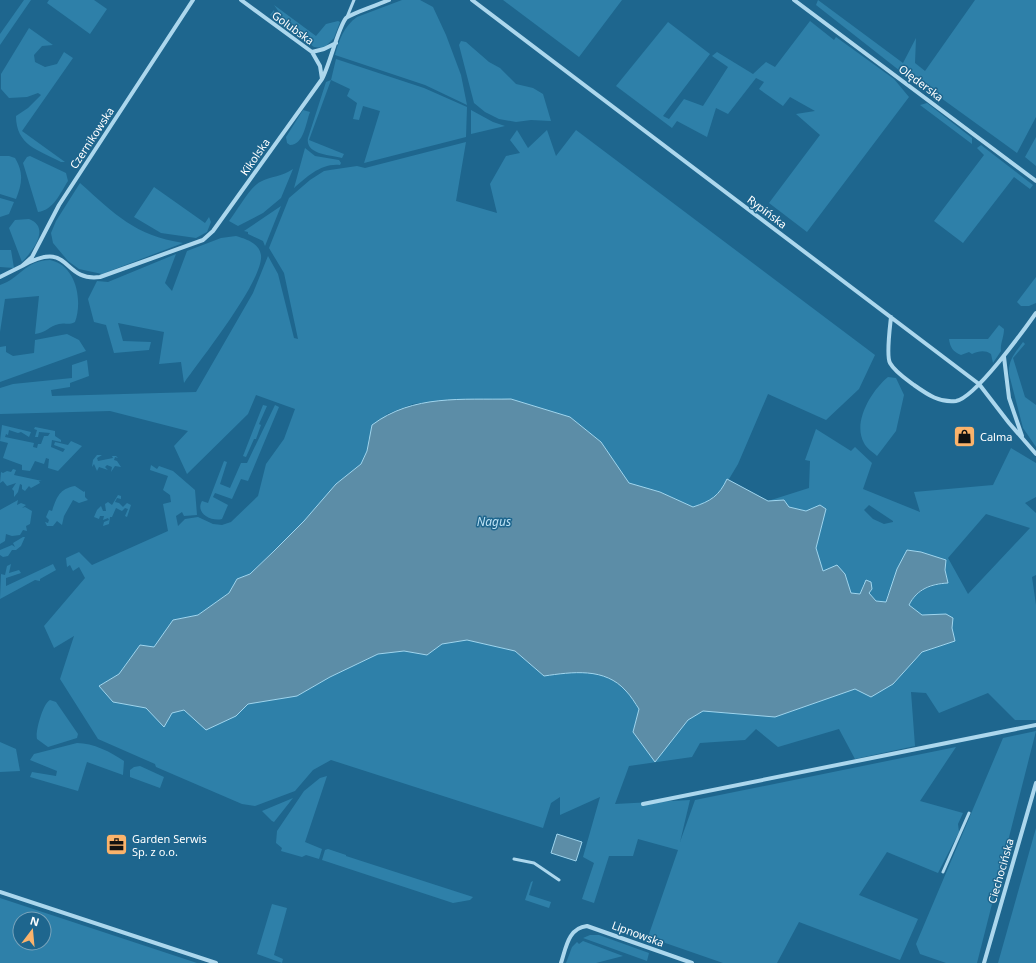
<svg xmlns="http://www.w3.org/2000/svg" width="1036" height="963" font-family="'Noto Sans',sans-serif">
	<rect width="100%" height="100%" fill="#1e668e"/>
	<!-- green -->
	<path fill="#2e80a9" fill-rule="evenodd" d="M24 0H31L0 45V34Z
		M49 0H94L107 9 90 34 47 3Z
		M402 0H420L433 7 446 35 461 75 467 105 425 85 335 55C339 40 344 26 357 17Z
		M503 0H622L579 57Z
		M818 0 903 63 916 38 915 63 925 71 975 0H1036V117L1017 153 912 77 909 78 816 5Z
		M274 5 316 36 326 24 338 21 340 22 334 38 324 48 314 47 270 15 274 10 275 16 280 19 282 16Z
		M810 21 834 40 836 37 894 79 909 97 807 232 769 203 820 135 796 114 815 111 790 97 783 106 759 89 764 82 756 78 728 114 716 108 707 137 677 121 672 128 616 86 668 22 710 54 663 116 669 119 684 99 703 106 728 67 712 56 717 52 753 74 766 62 775 67Z
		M29 28 53 45 42 46 34 55 35 62 45 67 57 64 64 52 73 58 22 131 65 162H61C38 150 16 145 16 116L28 108 41 95 38 93 27 97 9 98 1 89V74Z
		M461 41 466 42 489 62 500 68 516 84 533 88 543 94 551 121 531 120 516 122 499 119 485 112 474 103 459 45Z
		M336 59 424 88 467 107 466 137 364 163 380 111 363 106 359 120 353 119 357 103 347 96 350 89 331 80 309 140 344 154 342 158C331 155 305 155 308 138L326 82 331 80Z
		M927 103 972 138V144L920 105Z
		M303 110 310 112C306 122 304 145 290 145L287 143 286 137Z
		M471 110 493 122 505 126 471 134Z
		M517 130 528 148 547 130 556 156 576 130 875 355 859 389 826 420 768 394 738 464 723 489 712 500 693 507 660 492 629 484 601 442 570 417 511 399 443 400 413 404 387 414 369 438 367 451 361 464 336 484 304 521 250 574 237 579 229 593 198 615 173 620 154 648 140 645 119 674 99 686 113 702 146 708 164 726 172 713 184 710 236 716 248 704 297 696 330 677 378 654 404 651 427 655 442 644 467 640 515 651 544 676C572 672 605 667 626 691 631 696 635 703 639 709L633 732 655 762 688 720 703 711 775 717 855 689 893 684 922 652 955 641 909 605C917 590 931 585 948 583L945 570 946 560 921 552 888 594 886 602 876 601 869 593 872 589 864 583 860 594 851 593 845 574 831 569 823 571 816 548 826 509 820 505 807 511 788 507 784 500 768 501 809 488 810 461 805 460 816 429 851 451 855 447 872 463 863 489 920 512 914 492 993 485 1011 448 1036 463V497L1025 503 1036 513V575L1032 577 1036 605V720H1015L988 693 939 713 926 693 911 692 915 746 855 759 839 729 778 747 756 729 745 740 700 743 692 757 629 766 615 804 690 800 680 842 695 800 956 747 920 801 963 813 958 824 959 832 938 873 887 852 859 895 918 919 900 960 799 922 777 963H723L648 937 678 850 638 839 633 856H609L594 903 582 899 594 863 583 857 600 797 560 815V797L551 803 543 828 331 760 313 770 295 791 255 806 242 804 156 767 155 764 98 739 60 679 74 636 54 648 44 626 85 578 79 567 73 571 70 565 67 567 66 558 79 552 92 565 168 531 163 504 171 502 170 495 163 490 168 476 150 470 151 465 157 469 159 466 173 471 195 490 197 515 184 516 182 512 176 516 178 526 185 519 198 517 213 524 222 525 231 522 258 496 266 464 284 439 295 409 256 395 248 414 187 474 174 446 188 431 110 411 0 414V388L13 384 72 378V365L87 360 89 376 70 383V387L51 390 52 396 196 392 253 293 268 256 278 274 294 338 298 339 284 273 269 248 289 198 310 180 324 171 330 170 357 166 365 168 466 142 456 201 497 213 490 184 506 156 520 153 510 140ZM869 505 893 521V522L884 524 873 519 864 510ZM986 514 1030 528 968 594 948 558Z
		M1036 137V166L1025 157Z
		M981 145 1033 185 1030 189 1014 177 963 243 934 221 984 155 977 148Z
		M305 148 315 156 339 160 341 163 340 165C321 163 307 177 294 188Z
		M0 156H9L15 158C24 173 22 184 16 199L0 194Z
		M30 156 66 173 68 181C60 193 54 210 38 212L23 163 27 157Z
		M293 169 281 198 263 213 238 226 229 221C237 211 250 187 260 182 271 176 282 177 293 169Z
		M80 183C116 215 134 235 183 243L102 274 79 269 68 261 53 243 51 233 56 221Z
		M154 187 205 223 209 217 211 222 207 232 196 238 161 233 134 217Z
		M0 198 14 202 9 214 0 217Z
		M281 206 265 246 263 241 248 234V232L244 231Z
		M29 219C52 228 31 253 22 262L9 228 15 220Z
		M236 236C246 239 259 243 261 255 264 280 200 360 184 383L181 362 159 364 164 332 118 323 123 341 151 342 149 350 114 353 106 325 94 322 88 299 97 281 108 282 176 254 165 283 172 291 187 251 221 238Z
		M0 250H11L14 268 0 267Z
		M50 260C76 265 83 300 75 322 67 326 66 322 59 324 49 326 46 333 35 334L39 296 5 299 0 332V285C21 278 24 261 50 260Z
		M1036 277V303L1029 306H1021L1017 302Z
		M999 325 1004 329C1004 337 1000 344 1001 351L993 363 991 354C985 350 979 351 972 354L969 352 961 355C953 352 950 347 949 339H988Z
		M67 334 79 340 86 351 0 382V347L6 346V352L13 356 34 353 35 340Z
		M1023 342 1025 344 1013 358 1025 397 1036 405V447L1023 428 1009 374C1008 360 1015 353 1023 342Z
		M888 377 896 378 904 395 896 431 877 456C873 452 866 448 864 443 852 422 872 390 888 377Z
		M263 405 267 406 259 424 261 425 256 439H254L246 457 243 456Z
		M275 405 279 407 248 481 241 479 232 499 215 493 213 497 228 505 222 519C211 522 195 513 202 501L208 503 224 461 227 462 220 484 230 488 241 463H247Z
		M2 425 31 432 29 437 21 432 18 433 9 430 8 435 6 434 5 437 34 443 33 447 37 448 38 444H41L44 436H48L50 433 39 432 38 437H35L37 430 34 429 35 427 55 431V436L61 440V442L52 440 51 447 63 452 65 449 54 445 55 442 68 445 71 441 82 446 58 471 48 468 49 459 46 458 44 464 35 461 30 471 22 470V465L3 458 8 443 0 441Z
		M97 455H102L97 458 98 461 113 458 112 456H116L118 458 115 457 114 460 117 461 121 467 115 466 111 472 112 467 107 465 105 467 108 470 99 467 97 471 94 464 92 467 93 460Z
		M13 469 16 470 14 475 42 481H39L40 483 31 488 29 486 25 491 22 489V485L20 484 18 492 14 497V491L12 489 16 483 7 486 3 481 0 483 1 472 3 473 7 471 11 472Z
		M75 486 84 492 85 491V497L88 500 79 503 73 500 64 516 62 525 57 521 53 526H47L45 522 48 523 49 520 46 517 49 510 52 511C57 497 59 489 75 486Z
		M118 495 121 496V499L117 498 115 502 119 503 123 507 127 503 131 505 127 517 125 516 128 509 125 508 122 511 116 508 112 517H110L109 524 103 526 104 522 109 520 108 518 103 520 104 516H100L99 519 94 517 97 510 101 506 103 511H106L105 504 108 502 112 505Z
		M18 500 17 505 21 503 26 505 22 508 25 507 32 511 30 524 26 526 27 531 23 530 20 535 12 536 6 534 5 541 0 544V510Z
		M23 537H25L21 546 16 550H12L8 556 3 557 0 555V550L12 545 15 547 13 543Z
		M11 564 9 573 19 570 21 573 6 578V586L53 564 56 570 40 579V581L35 580 0 599 1 574 5 575 7 566Z
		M50 700 56 702 78 734 77 738 48 747 37 739C35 732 43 703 50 700Z
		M1036 731 977 963H946L920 954 916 944 1003 738Z
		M0 742 16 749 20 771 0 772Z
		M77 743C93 743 111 752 124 761L123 775 87 762 78 791 30 777 32 772 56 776 57 771 30 760 34 754Z
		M140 766 164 777 160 788 130 777V770L134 767Z
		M327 776 305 842 322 849 319 859 306 855 302 857 281 851 282 848 276 843 277 831 304 791 320 778Z
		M293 798 274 822 272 821 262 811Z
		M1036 828V963H998Z
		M328 849 346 855V856L473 897 470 900 453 903 322 860 325 850Z
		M533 881 529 895 551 902 549 908 525 900 531 882Z
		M0 898 197 963H0ZM20 919H44V943H20Z
		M272 904 287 908 274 955 283 959 282 963 257 954Z
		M590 935H599L649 953 647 961 583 938Z
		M583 941 623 956 596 963H566L572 947 577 942 579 944Z"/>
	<!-- water -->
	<path fill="#5c8da7" stroke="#9fd5ee" d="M511 399 570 417 601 442 629 483 660 492 693 507C711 501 719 496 727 479L768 501 784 500 789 507 806 511 820 505 826 509 816 548 823 571 837 565 845 574 851 593 860 594 866 580 871 582 872 589 869 593 876 601 886 602 897 569 907 550 921 552 946 560 945 570 948 583C931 584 917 589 909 605L922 615 946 614 953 618 952 628 955 641 922 652 893 684 871 697 855 689 775 717 703 711 688 720 655 762 633 732 639 709C635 703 631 696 626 691 605 667 572 672 544 676L515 651 467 640 442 644 427 655 404 651 378 654 330 677 297 696 248 704 236 716 206 730 184 710 172 713 164 727 146 708 113 702 99 686 119 674 140 645 154 647 173 620 198 615 229 593 237 579 250 574 274 551 304 521 336 484 361 464 367 451 372 425C413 394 463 400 511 399Z
		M557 834 582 842 576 861 551 853Z"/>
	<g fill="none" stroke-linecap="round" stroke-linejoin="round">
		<!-- lane -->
		<path stroke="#acd7ed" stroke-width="3" d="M347 17 354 0
			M514 859 534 863 559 880
			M943 872 969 813"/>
		<!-- street -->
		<path stroke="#acd7ed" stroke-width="4" d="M241 0 312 52 320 66 322 79
			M472 0 979 384 1009 423 1036 454
			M794 0 1036 181
			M312 52 324 49 336 43
			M22 266C73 238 60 282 100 277L203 240 213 231 322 79C330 64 338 28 346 18 352 13 380 4 389 0
			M0 277 22 266 32 257 59 205 193 0
			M891 317C890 327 886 356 890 363 895 372 906 379 914 385 928 395 940 403 956 401 975 398 1024 330 1036 313
			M1004 357 1009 398 1022 436
			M643 804 1036 725
			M0 892 216 963
			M561 963C566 948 568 928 587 926L692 963
			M984 963 1036 783"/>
	</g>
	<!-- icons -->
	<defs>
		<symbol id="shop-square" viewBox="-11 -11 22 22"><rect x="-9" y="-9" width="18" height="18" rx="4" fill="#fbb36b" stroke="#1e668e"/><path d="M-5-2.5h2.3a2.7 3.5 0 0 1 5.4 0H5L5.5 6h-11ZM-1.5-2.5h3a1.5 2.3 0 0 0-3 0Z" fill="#111"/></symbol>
		<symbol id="office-square" viewBox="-11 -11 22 22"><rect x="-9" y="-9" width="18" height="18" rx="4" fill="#fbb36b" stroke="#1e668e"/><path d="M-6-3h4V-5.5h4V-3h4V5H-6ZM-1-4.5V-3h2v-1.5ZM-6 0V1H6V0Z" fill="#111"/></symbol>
	</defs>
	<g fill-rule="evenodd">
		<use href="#shop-square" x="952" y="424" width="25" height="25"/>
		<use href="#office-square" x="104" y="832" width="25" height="25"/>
	</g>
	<g text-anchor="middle" stroke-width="3" stroke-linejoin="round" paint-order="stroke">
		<!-- street labels -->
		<g font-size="11" fill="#fff" stroke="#1e668e">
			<text transform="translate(293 28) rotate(36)" y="4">Golubska</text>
			<text transform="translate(921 83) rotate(37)" y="4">Olęderska</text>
			<text transform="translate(92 138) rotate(-57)" y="4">Czernikowska</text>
			<text transform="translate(255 157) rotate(-55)" y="4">Kikolska</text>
			<text transform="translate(767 212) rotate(37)" y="4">Rypińska</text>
			<text transform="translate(1001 871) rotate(-74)" y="4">Ciechocińska</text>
			<text transform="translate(638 934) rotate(20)" y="4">Lipnowska</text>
		</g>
		<!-- poi labels -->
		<g font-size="11" fill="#fff" stroke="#1e668e" text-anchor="start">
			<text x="980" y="441">Calma</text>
			<text x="132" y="843">Garden Serwis<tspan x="132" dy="13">Sp. z o.o.</tspan></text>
		</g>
		<!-- water labels -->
		<g font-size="12" font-style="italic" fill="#bce2f5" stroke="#1e668e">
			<text x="494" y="526">Nagus</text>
		</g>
	</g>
	<!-- north arrow -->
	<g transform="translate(32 931) rotate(16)"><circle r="19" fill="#1e668e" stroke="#78a3bb"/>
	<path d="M0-3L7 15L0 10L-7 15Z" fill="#fbb36b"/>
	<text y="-6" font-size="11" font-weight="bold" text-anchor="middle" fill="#ffffff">N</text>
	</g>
</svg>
